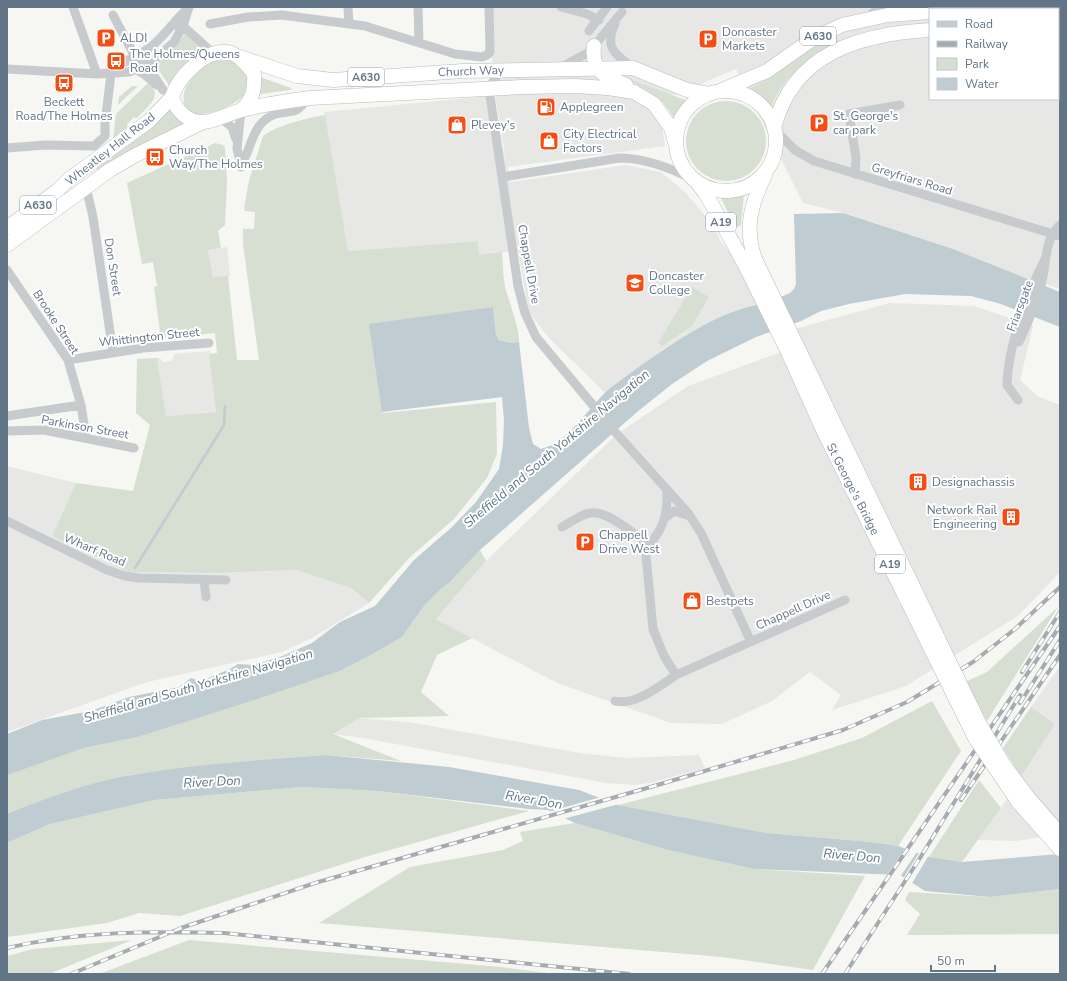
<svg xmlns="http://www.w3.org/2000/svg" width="1067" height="981" font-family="'Nunito Sans',sans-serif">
	<rect width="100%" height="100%" fill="#f6f6f2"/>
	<!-- built -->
	<path fill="#e7e8e6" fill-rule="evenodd" d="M489 7H1060V289L1019 276 953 249 843 213 803 203 736 69 658 102 665 146 508 167 510 182 626 165 661 172 685 192 713 225 721 242 737 261 757 305 720 317 686 335 662 350 606 394 548 337 529 312 518 251 479 255 478 241 348 251 324 112 489 96 506 161 494 89ZM930 9H1058V99H930Z
		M227 247 230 277H213L208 250Z
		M890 303 974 306 1033 326 1020 380 1037 396 1060 405V572L1019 615 906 686 832 710 841 695 810 672 772 701 722 724 671 723 557 683 436 619 486 561 617 434 688 386 787 350 823 430 886 554 899 604 903 600 925 617 791 330Z
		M210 351 216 412 165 416 157 358H160L163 362 172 361 174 354Z
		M7 466 76 483 52 536 128 572 216 573 296 570 351 588 369 603 312 638 282 652 147 682 7 732Z
		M1060 666V834L1016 841 978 840 1001 808 1055 724 1031 707Z
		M358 718 409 722 579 753 625 758 699 755 705 768 654 782 635 785 606 783 363 738 333 734Z"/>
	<!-- green -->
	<path fill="#d7dfd3" d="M185 34 206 51 175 77 169 85 155 65 170 53Z
		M831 35 836 42C808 59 785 75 771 106L765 99 748 89 763 82Z
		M230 60 237 63 247 75C247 83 247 90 243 96 236 105 207 116 197 114 193 113 189 111 186 108 176 89 198 68 215 61 220 59 225 60 230 60Z
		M260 77 291 88V90L260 94Z
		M624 77 688 101 678 116 674 118C657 91 649 92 624 77Z
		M149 82C163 97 149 105 137 118L134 117 127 124 128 128 113 140 116 114Z
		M132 86H138L118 105 119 97Z
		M686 141a40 40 0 1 1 80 0a40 40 0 1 1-80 0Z
		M170 108 186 125 150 140 99 171 96 168Z
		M325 115 348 251 478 241 479 255 502 252C503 264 503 276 505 287 509 301 520 330 519 342L511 343 499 340 496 335 493 307 370 325 383 413 496 402 497 454 487 478 454 519 409 558 369 603 351 588 296 570 216 573 128 572 52 536 76 483 133 491 150 425 136 413 137 359 157 358 166 416 216 412 209 354 217 353 215 333 161 339 154 287 157 286 153 262 142 264 127 183 215 143 223 145 225 148 227 183 225 225 218 231 221 248 208 250 213 277 228 276 237 360H259L243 244V229H254L255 212 245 211 244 208 249 181 263 136C280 124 304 119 325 115Z
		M744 194 741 225 737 227 734 225 720 196Z
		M692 287 709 297 692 326 662 346 658 343Z
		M480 550 486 561 436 619 472 638 437 655 421 692 449 716 359 718 333 734 401 761 326 755 241 762 131 775 7 814 8 774 84 748 138 737 340 671 402 637 424 606 443 587 450 582Z
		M1058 607 987 721 965 682 987 672Z
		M932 701 961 751 898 846 871 842 767 833 618 805 794 760 862 738Z
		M1031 707 1055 724 1021 777 1003 748Z
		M979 780 1001 808 962 862 929 857Z
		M302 787 378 791 529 811 365 857 180 916 139 913 107 923 7 937V843L50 824 155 800Z
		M575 823 668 850 754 869 865 876 813 970 722 957 319 923 410 867 503 850 523 841 520 832Z
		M1060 889V934L907 935 920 914 905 900 909 892 990 897Z
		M132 940 49 974H7V956L33 949Z
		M189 940 501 967 556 974H99Z"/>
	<!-- water -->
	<path fill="#bfccd1" d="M843 213 953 249 1060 292V327L1001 304 971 296 905 294 849 304 821 311 801 321 756 337 707 361 672 384 637 412 480 550 450 582 443 587 424 606 402 637 374 653 340 671 254 700 138 737 84 748 7 775V734L42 720 91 711 129 697 179 687 191 678 201 681 230 669 238 664 253 665 280 657 312 643 340 622 375 606 414 560 452 527 476 502 499 469 503 445 504 420 502 397 382 412 369 324 493 307 496 335 499 340 511 343 519 342 529 428 533 444 541 449C571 442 589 404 613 386 647 361 680 336 718 318 741 307 767 304 790 293L794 289 796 284 794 214Z
		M326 755 449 767 579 790 618 805 767 833 871 842 898 846 929 857 962 862 1060 854V889L990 897 925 891 900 875 754 869 668 850 575 823 548 810 529 809 378 791 302 787 155 800 50 824 7 843V814C46 798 90 782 132 775 196 764 262 760 326 755Z"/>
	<!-- pier -->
	<path fill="#f6f6f2" d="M601 797 619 804 563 819 548 812Z
		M906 847 917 852 900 877 886 876Z
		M919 853 929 855 911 885 903 879Z"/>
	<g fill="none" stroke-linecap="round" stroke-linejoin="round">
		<!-- stream -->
		<path stroke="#bfccd1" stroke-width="2.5" d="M135 568 224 425 225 406"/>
		<defs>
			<path id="trunk" d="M1058 16H1060
				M1058 32H1060
				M594 46C591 72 606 77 626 85
				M240 57 297 76 333 80 463 71 633 68 687 90 709 94
				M722 90 767 71 811 40 842 25 888 15 930 12
				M676 141a50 50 0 1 1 100 0a50 50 0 1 1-100 0Z
				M241 110C253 100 255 89 254 74 248 66 238 54 228 52 205 49 178 77 172 97 176 110 188 123 204 122 216 121 230 113 242 110 265 104 287 101 310 98L522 87 575 86 608 88 634 92 654 104 671 128 675 142
				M774 128C793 52 861 34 930 30
				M698 184 706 194 744 263
				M7 228 58 190 68 180 149 121 172 97
				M7 245 110 170 134 156 203 122
				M755 259C744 227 751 205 765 175"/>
		</defs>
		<!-- trunk casing -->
		<use href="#trunk" stroke="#b9bcbf" stroke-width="15"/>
		<!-- minor -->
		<path stroke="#c8cbce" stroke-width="9" d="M73 7 97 74
			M348 7 349 24
			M418 7 419 43
			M561 7 587 14 599 20
			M113 15 132 51 147 65 163 90
			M868 17 880 7
			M210 24 248 17 282 15 365 26 455 54 482 57 487 55 490 52 489 7
			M615 24C604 48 615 54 633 68
			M179 28 183 26 214 54
			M589 31 607 7
			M562 67 589 52 622 12
			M7 69 97 74 129 72 152 62 174 42 183 26 189 7
			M136 70 144 74 157 85
			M504 70 495 78 489 89 518 286 525 313 536 337 617 434 688 513 701 533 751 642
			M219 117 232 127 236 139
			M775 130 795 150 814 161 1060 236
			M94 146 105 136V123L111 74C121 61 139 56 152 46 165 35 175 20 188 8
			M7 148 45 145 94 146
			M241 164 237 149 241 110
			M241 167C241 162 245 158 247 153 253 137 258 119 276 114 296 109 293 116 309 98
			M855 174 856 158 849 114 900 105
			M503 177 619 158C644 158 671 168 694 180
			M86 187 93 217 113 352
			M7 270 68 360 81 405 86 437
			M1019 342C1028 323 1037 302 1042 281 1047 262 1044 239 1060 225
			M68 360 143 348 209 343
			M1018 400 1007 385C1008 346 1027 294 1045 259
			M7 416 81 405
			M7 431 44 430 134 448
			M667 491C667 503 667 514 662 525 658 536 647 544 646 556L653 629 664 656 676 675
			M665 518 674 511 690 516
			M7 521 107 570 125 576 139 578 226 580
			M562 527C571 522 585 511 596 513 611 514 637 536 649 545
			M204 580 206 597
			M615 701C635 706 660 686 676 675L845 600"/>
		<!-- trunk -->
		<use href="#trunk" stroke="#fff" stroke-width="14"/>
		<defs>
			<path id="rail" d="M1022 672 1060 612
				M1020 703 1060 640
				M961 800 1060 655
				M7 948C79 931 151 931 224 933L629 974
				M71 974 181 928 315 883 654 786 843 730 907 702 973 662 1015 629 1060 587
				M822 974 1060 626
				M845 974 920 858 1020 695"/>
		</defs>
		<!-- rail casing -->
		<use href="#rail" stroke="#a5abb1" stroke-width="4"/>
		<!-- rail -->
		<use href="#rail" stroke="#fff" stroke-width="2.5" stroke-dasharray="8" stroke-linecap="butt"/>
		<defs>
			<path id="trunk-bridge" d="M755 259 979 723 1004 765 1027 796 1060 834
				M744 263 787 350 823 430 975 738 1019 803 1060 849"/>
		</defs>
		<!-- trunk-bridge casing -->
		<use href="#trunk-bridge" stroke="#b9bcbf" stroke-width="15" stroke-linecap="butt"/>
		<!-- trunk-bridge -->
		<use href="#trunk-bridge" stroke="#fff" stroke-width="14"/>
	</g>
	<!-- icons -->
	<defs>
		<symbol id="parking-square" viewBox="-11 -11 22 22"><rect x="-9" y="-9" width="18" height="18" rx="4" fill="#f54e14" stroke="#fff"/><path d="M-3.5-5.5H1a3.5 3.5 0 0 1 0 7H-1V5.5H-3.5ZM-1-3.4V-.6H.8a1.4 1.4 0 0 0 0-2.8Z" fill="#fff"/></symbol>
		<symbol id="bus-square" viewBox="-11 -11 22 22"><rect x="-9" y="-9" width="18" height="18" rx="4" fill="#f54e14" stroke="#fff"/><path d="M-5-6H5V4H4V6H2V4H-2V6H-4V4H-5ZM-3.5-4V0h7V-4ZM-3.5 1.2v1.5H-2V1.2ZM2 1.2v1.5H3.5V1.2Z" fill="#fff"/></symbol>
		<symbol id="fuel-square" viewBox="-11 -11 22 22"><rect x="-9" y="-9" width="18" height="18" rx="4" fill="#f54e14" stroke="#fff"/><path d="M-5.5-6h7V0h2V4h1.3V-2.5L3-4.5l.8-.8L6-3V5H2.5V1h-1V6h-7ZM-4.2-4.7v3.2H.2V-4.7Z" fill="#fff"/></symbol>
		<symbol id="shop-square" viewBox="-11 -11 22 22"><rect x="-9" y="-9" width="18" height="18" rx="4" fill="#f54e14" stroke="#fff"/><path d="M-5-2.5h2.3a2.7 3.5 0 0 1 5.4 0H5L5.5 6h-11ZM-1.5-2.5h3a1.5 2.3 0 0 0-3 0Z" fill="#fff"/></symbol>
		<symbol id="university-square" viewBox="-11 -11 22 22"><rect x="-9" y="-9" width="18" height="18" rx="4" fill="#f54e14" stroke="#fff"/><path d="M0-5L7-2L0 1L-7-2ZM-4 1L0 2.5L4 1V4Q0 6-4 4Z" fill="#fff"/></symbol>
		<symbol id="building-square" viewBox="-11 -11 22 22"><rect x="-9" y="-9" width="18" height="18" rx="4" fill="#f54e14" stroke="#fff"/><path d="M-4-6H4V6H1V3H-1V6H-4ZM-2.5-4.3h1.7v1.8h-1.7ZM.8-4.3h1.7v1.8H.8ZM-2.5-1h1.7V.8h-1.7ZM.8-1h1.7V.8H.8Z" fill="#fff"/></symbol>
	</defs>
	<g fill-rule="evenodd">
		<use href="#parking-square" x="95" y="27" width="22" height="22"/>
		<use href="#parking-square" x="697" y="28" width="22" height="22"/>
		<use href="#bus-square" x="105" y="50" width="22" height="22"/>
		<use href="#bus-square" x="53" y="72" width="22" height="22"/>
		<use href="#fuel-square" x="535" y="96" width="22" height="22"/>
		<use href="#parking-square" x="808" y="112" width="22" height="22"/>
		<use href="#shop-square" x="446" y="114" width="22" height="22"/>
		<use href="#shop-square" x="538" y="130" width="22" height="22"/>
		<use href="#bus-square" x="144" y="146" width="22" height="22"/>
		<use href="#university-square" x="624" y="272" width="22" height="22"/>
		<use href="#building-square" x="907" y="471" width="22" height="22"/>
		<use href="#building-square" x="1000" y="506" width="22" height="22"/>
		<use href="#parking-square" x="574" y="531" width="22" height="22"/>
		<use href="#shop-square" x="681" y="590" width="22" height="22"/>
	</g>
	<g text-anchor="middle" stroke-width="4" stroke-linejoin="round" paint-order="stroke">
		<!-- shield labels -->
		<g fill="#fff" stroke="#919eab" stroke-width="1">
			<rect x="800" y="27" width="36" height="18" rx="3"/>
			<rect x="348" y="68" width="36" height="18" rx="3"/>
			<rect x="20" y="196" width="36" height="18" rx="3"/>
			<rect x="706" y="213" width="30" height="18" rx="3"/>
			<rect x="875" y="555" width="30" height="18" rx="3"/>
		</g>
		<g font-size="11" font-weight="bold" fill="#627587">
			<text x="818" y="40">A630</text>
			<text x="366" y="81">A630</text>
			<text x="38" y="209">A630</text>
			<text x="721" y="226">A19</text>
			<text x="890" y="568">A19</text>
		</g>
		<!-- poi labels -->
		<g font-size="12" fill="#627587" stroke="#fff" text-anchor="start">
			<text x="722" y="36">Doncaster<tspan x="722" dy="14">Markets</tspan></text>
			<text x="120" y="42">ALDI</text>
			<text x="130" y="58">The Holmes/Queens<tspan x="130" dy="14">Road</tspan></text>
			<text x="64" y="106" text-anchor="middle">Beckett<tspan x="64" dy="14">Road/The Holmes</tspan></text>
			<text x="560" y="111">Applegreen</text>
			<text x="833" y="120">St. George's<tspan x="833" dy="14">car park</tspan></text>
			<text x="471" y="129">Plevey's</text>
			<text x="563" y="138">City Electrical<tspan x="563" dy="14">Factors</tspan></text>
			<text x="169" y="154">Church<tspan x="169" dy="14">Way/The Holmes</tspan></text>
			<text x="649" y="280">Doncaster<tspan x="649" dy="14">College</tspan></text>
			<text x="932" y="486">Designachassis</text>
			<text x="997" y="514" text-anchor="end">Network Rail<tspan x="997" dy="14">Engineering</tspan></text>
			<text x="599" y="539">Chappell<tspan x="599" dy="14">Drive West</tspan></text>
			<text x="706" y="605">Bestpets</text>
		</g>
		<!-- street labels -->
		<g font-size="12" fill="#627587" stroke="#fff">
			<text transform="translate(471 71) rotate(-2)" y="4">Church Way</text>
			<text transform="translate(110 149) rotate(-38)" y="4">Wheatley Hall Road</text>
			<text transform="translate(912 179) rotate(17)" y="4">Greyfriars Road</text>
			<text transform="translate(529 264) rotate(80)" y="4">Chappell Drive</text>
			<text transform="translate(113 267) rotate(81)" y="4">Don Street</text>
			<text transform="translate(1020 306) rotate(-69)" y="4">Friarsgate</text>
			<text transform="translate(56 322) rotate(57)" y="4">Brooke Street</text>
			<text transform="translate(149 337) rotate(-6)" y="4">Whittington Street</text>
			<text transform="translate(85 427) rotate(10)" y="4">Parkinson Street</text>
			<text transform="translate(853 489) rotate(63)" y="4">St George's Bridge</text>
			<text transform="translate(95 550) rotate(23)" y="4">Wharf Road</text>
			<text transform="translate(793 610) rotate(-24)" y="4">Chappell Drive</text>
		</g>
		<!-- water labels -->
		<g font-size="13" font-style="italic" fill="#5e7883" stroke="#fff">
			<text transform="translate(556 448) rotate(-40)" y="5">Sheffield and South Yorkshire Navigation</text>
			<text transform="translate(198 685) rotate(-16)" y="5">Sheffield and South Yorkshire Navigation</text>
			<text transform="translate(212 781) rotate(-3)" y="5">River Don</text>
			<text transform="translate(534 799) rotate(10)" y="5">River Don</text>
			<text transform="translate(852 855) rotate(5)" y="5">River Don</text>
		</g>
	</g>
	<!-- border -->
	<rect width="1067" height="981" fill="none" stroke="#627587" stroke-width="16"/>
	<!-- legend -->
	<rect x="929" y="8" width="130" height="92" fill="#ffffff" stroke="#c0c8cf"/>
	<rect x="937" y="21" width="20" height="6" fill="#c8cbce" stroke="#c0c8cf"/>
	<text x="965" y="28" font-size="12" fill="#627587">Road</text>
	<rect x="937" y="41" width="20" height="6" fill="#a5abb1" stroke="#c0c8cf"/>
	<text x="965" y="48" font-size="12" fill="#627587">Railway</text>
	<rect x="937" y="58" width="20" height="12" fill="#d7dfd3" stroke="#c0c8cf"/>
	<text x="965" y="68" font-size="12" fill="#627587">Park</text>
	<rect x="937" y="78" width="20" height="12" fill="#bfccd1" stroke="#c0c8cf"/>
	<text x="965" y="88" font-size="12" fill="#627587">Water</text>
	<!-- scale -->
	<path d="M931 965v6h64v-6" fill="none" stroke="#627587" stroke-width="2"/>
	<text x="937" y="965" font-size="12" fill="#627587" stroke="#ffffff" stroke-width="3" paint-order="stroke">50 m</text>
</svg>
